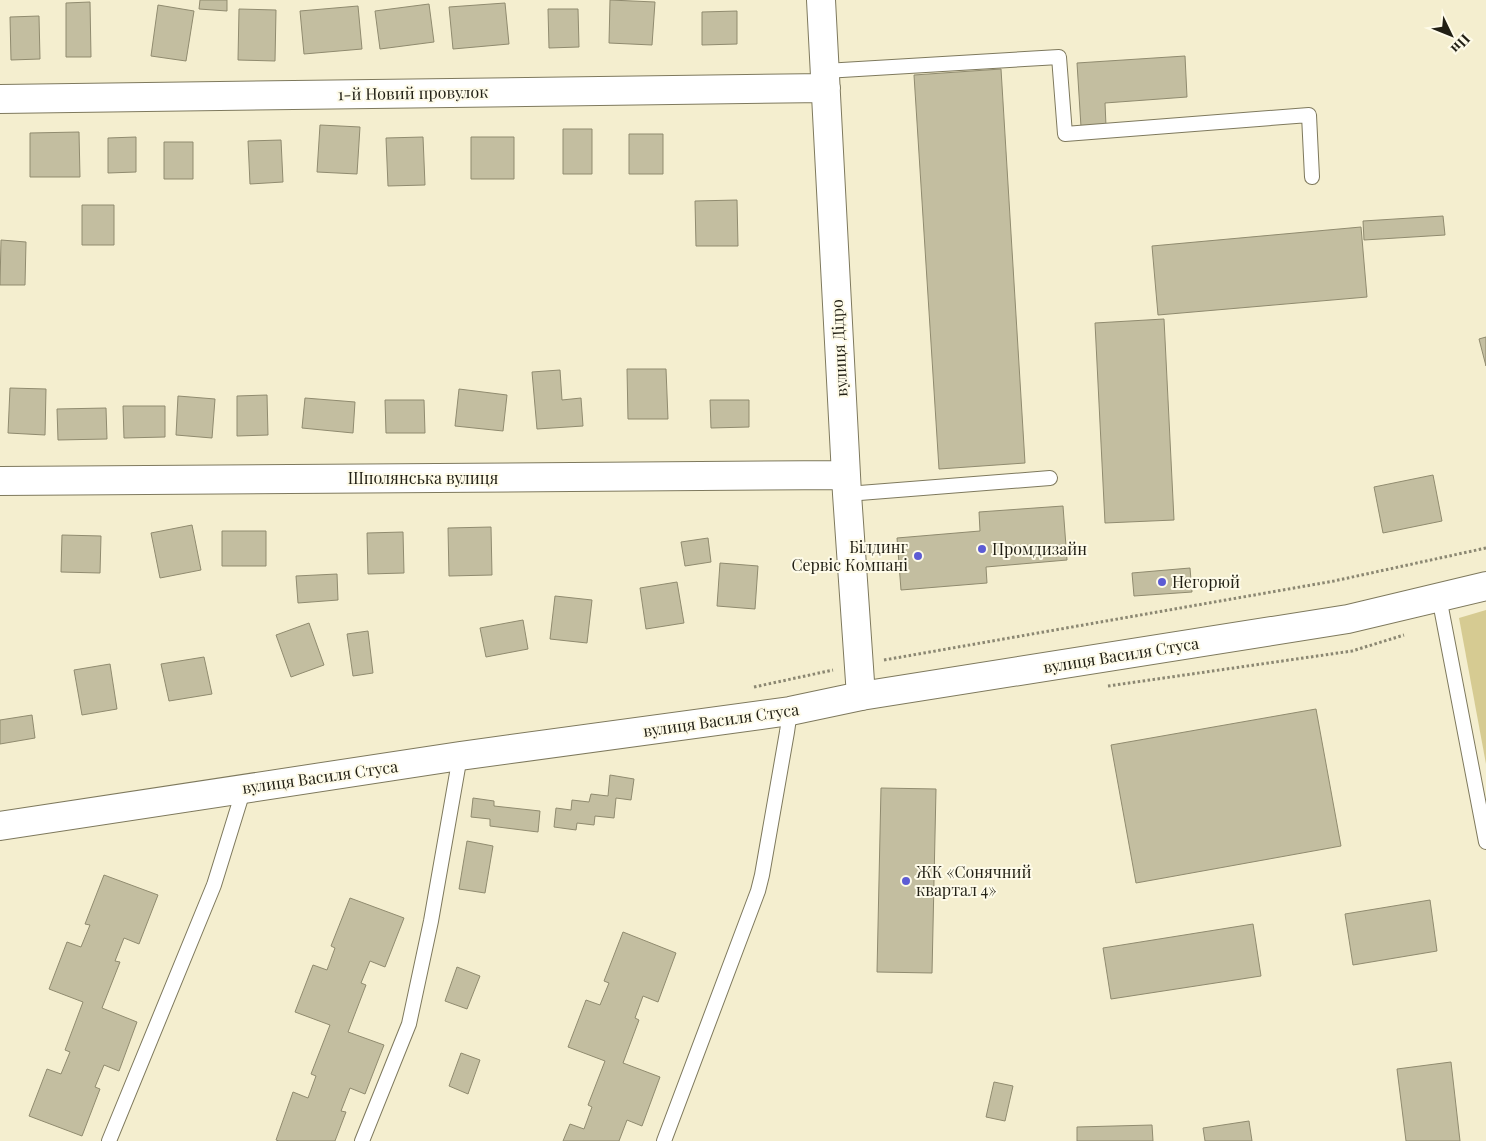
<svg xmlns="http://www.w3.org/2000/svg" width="1486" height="1141" font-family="'Playfair Display',serif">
	<rect width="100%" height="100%" fill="#f4eecf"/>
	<!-- green -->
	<path fill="#d6cb92" d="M1486 610V764L1459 618Z"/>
	<!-- building -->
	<path fill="#c3bea0" stroke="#908b6f" d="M200 0H227V11L199 9Z
		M610 0 655 2 652 45 609 43Z
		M90 2 91 57H66V3Z
		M505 3 509 44 453 49 449 7Z
		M429 4 434 42 380 49 375 11Z
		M158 5 194 11 186 61 151 56Z
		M358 6 362 49 304 54 300 11Z
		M239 9 276 10 275 61 238 60Z
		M548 9H578L579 47 549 48Z
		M737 11V44L702 45V12Z
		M39 16 40 59 11 60 10 17Z
		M1185 56 1187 97 1105 103 1106 126 1081 127 1077 63Z
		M1001 69 1025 463 939 469 914 75Z
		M320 125 360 127 357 174 317 172Z
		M563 129H592V174H563Z
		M79 132 80 177H30V133Z
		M629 134H663V174H629Z
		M136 137V172L108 173V138Z
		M423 137 425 185 388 186 386 138Z
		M471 137H514V179H471Z
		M281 140 283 182 250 184 248 141Z
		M164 142H193V179H164Z
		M737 200 738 246H696L695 201Z
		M82 205H114V245H82Z
		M1443 216 1445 235 1364 240 1363 221Z
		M1361 227 1367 297 1158 315 1152 246Z
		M1 240 26 242 25 285H0Z
		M1164 319 1174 520 1105 523 1095 323Z
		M1486 337V366L1479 339Z
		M627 369H666L668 419H628Z
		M560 370 562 400 581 398 583 426 537 429 532 372Z
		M10 388 46 389 45 435 8 433Z
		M459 389 507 395 503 431 455 426Z
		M267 395 268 435 237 436V396Z
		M178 396 215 399 212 438 176 435Z
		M305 398 355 402 353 433 302 428Z
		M385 400H424L425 433H386Z
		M710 400H749V427L711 428Z
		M123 406H165V437L124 438Z
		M106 408 107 439 58 440 57 409Z
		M1433 475 1442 521 1383 533 1374 487Z
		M1063 506 1067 560 986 567 987 583 901 590 897 538 980 531 979 512Z
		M192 525 201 570 160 578 151 533Z
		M491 527 492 575 449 576 448 528Z
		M222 531H266V566H222Z
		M403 532 404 573 368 574 367 533Z
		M62 535 101 536 100 573 61 572Z
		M708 538 711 562 685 566 681 542Z
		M720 563 758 566 755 609 717 606Z
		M1190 568 1192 592 1134 596 1132 573Z
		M337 574 338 600 298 603 296 576Z
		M677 582 684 623 646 629 640 588Z
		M555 596 592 600 587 643 550 639Z
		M523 620 528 649 486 657 480 628Z
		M309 623 324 665 291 677 276 635Z
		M368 631 373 673 353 676 347 634Z
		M204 657 212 694 169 701 161 664Z
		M110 664 117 709 82 715 74 670Z
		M1316 709 1341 846 1136 883 1111 745Z
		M32 715 35 738 0 744V720Z
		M610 775 634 779 631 800 616 798 614 818 595 816 594 825 577 823 576 830 554 827 556 808 571 810 572 800 589 802 591 794 608 796Z
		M881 788 936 789 932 973 877 972Z
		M473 798 494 801V806L540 811 538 832 490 826V819L471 817Z
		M467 841 493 846 485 893 459 889Z
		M104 875 158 895 139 944 124 938 115 961 120 962 102 1008 137 1022 119 1071 104 1065 95 1087 100 1089 82 1136 29 1116 47 1069 61 1074 70 1052 65 1050 83 1002 49 989 67 942 81 947 90 925 85 924Z
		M350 898 404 918 385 967 370 961 361 983 366 985 348 1032 384 1045 365 1094 350 1088 341 1111 346 1112 335 1141H279L276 1140 293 1092 308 1098 316 1076 311 1074 330 1025 295 1012 313 965 327 970 335 948 331 946Z
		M1430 900 1437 951 1353 965 1345 914Z
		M1253 924 1261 976 1111 999 1103 948Z
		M623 932 676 953 658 1002 643 996 635 1018 639 1020 623 1063 660 1077 642 1126 627 1120 619 1141H563L570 1124 584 1129 592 1107 588 1105 605 1061 568 1047 586 1000 600 1005 609 983 604 981Z
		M457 967 480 976 467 1009 445 1001Z
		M461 1053 480 1060 468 1094 449 1086Z
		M1451 1062 1460 1141H1406L1397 1069Z
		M994 1082 1013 1086 1005 1121 986 1117Z
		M1249 1121 1252 1141H1205L1203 1128Z
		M1152 1125 1153 1141H1077V1127Z"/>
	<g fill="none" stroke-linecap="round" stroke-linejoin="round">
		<defs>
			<path id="lane" d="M825 71 1059 57 1065 134 1309 115 1312 177
				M847 494 1050 478
				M1439 597 1486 842
				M109 1141 214 885 244 788
				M362 1141 409 1024 431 921 460 756
				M664 1141 758 891 762 875 787 732 790 711"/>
			<path id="street" d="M821 0 847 494 861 696
				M0 99 826 88
				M0 481 846 475"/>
			<path id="secondary" d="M0 826 460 756 790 711 861 696 1348 619 1486 586"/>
		</defs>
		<!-- lane casing -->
		<use href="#lane" stroke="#7e795d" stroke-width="16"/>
		<!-- street casing -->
		<use href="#street" stroke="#7e795d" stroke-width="30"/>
		<!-- secondary casing -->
		<use href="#secondary" stroke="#7e795d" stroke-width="30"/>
		<!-- path -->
		<path stroke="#8b8772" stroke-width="3" stroke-dasharray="2.5 2.5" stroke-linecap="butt" d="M884 660 1334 581 1486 548
			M1108 686 1352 651 1404 635
			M754 687 833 670"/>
		<!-- lane -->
		<use href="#lane" stroke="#fff" stroke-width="14"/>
		<!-- street -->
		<use href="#street" stroke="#fff" stroke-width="28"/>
		<!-- secondary -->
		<use href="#secondary" stroke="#fff" stroke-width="28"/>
	</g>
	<!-- markers -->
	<g fill="#5d5cd4" stroke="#fefbe9" stroke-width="2">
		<circle cx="982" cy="549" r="5"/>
		<circle cx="918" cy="556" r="5"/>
		<circle cx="1162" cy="582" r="5"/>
		<circle cx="906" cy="881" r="5"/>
	</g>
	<g text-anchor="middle" stroke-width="4" stroke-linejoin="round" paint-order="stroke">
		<!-- street labels -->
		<g font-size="16" fill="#211f14" stroke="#fefbe9">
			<text transform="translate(413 93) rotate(-1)" y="6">1-й Новий провулок</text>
			<text transform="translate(839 348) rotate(-93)" y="6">вулиця Дідро</text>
			<text x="423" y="484">Шполянська вулиця</text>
			<text transform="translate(1121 655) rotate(-9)" y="6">вулиця Василя Стуса</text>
			<text transform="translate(721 720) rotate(-8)" y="6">вулиця Василя Стуса</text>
			<text transform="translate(320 777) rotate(-8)" y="6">вулиця Василя Стуса</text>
		</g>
		<!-- poi labels -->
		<g font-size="16" fill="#211f14" stroke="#fefbe9" text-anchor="start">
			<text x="908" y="553" text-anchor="end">Білдинг<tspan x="908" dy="18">Сервіс Компані</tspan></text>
			<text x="992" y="555">Промдизайн</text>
			<text x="1172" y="588">Негорюй</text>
			<text x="916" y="878">ЖК «Сонячний<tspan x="916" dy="18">квартал 4»</tspan></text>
		</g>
	</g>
	<!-- north arrow -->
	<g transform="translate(1451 35) rotate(133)" stroke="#fefbe9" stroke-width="4" paint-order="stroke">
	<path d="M0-4L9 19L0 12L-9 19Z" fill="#211f14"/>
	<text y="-8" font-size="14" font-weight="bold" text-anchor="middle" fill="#211f14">Пн</text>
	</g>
</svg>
